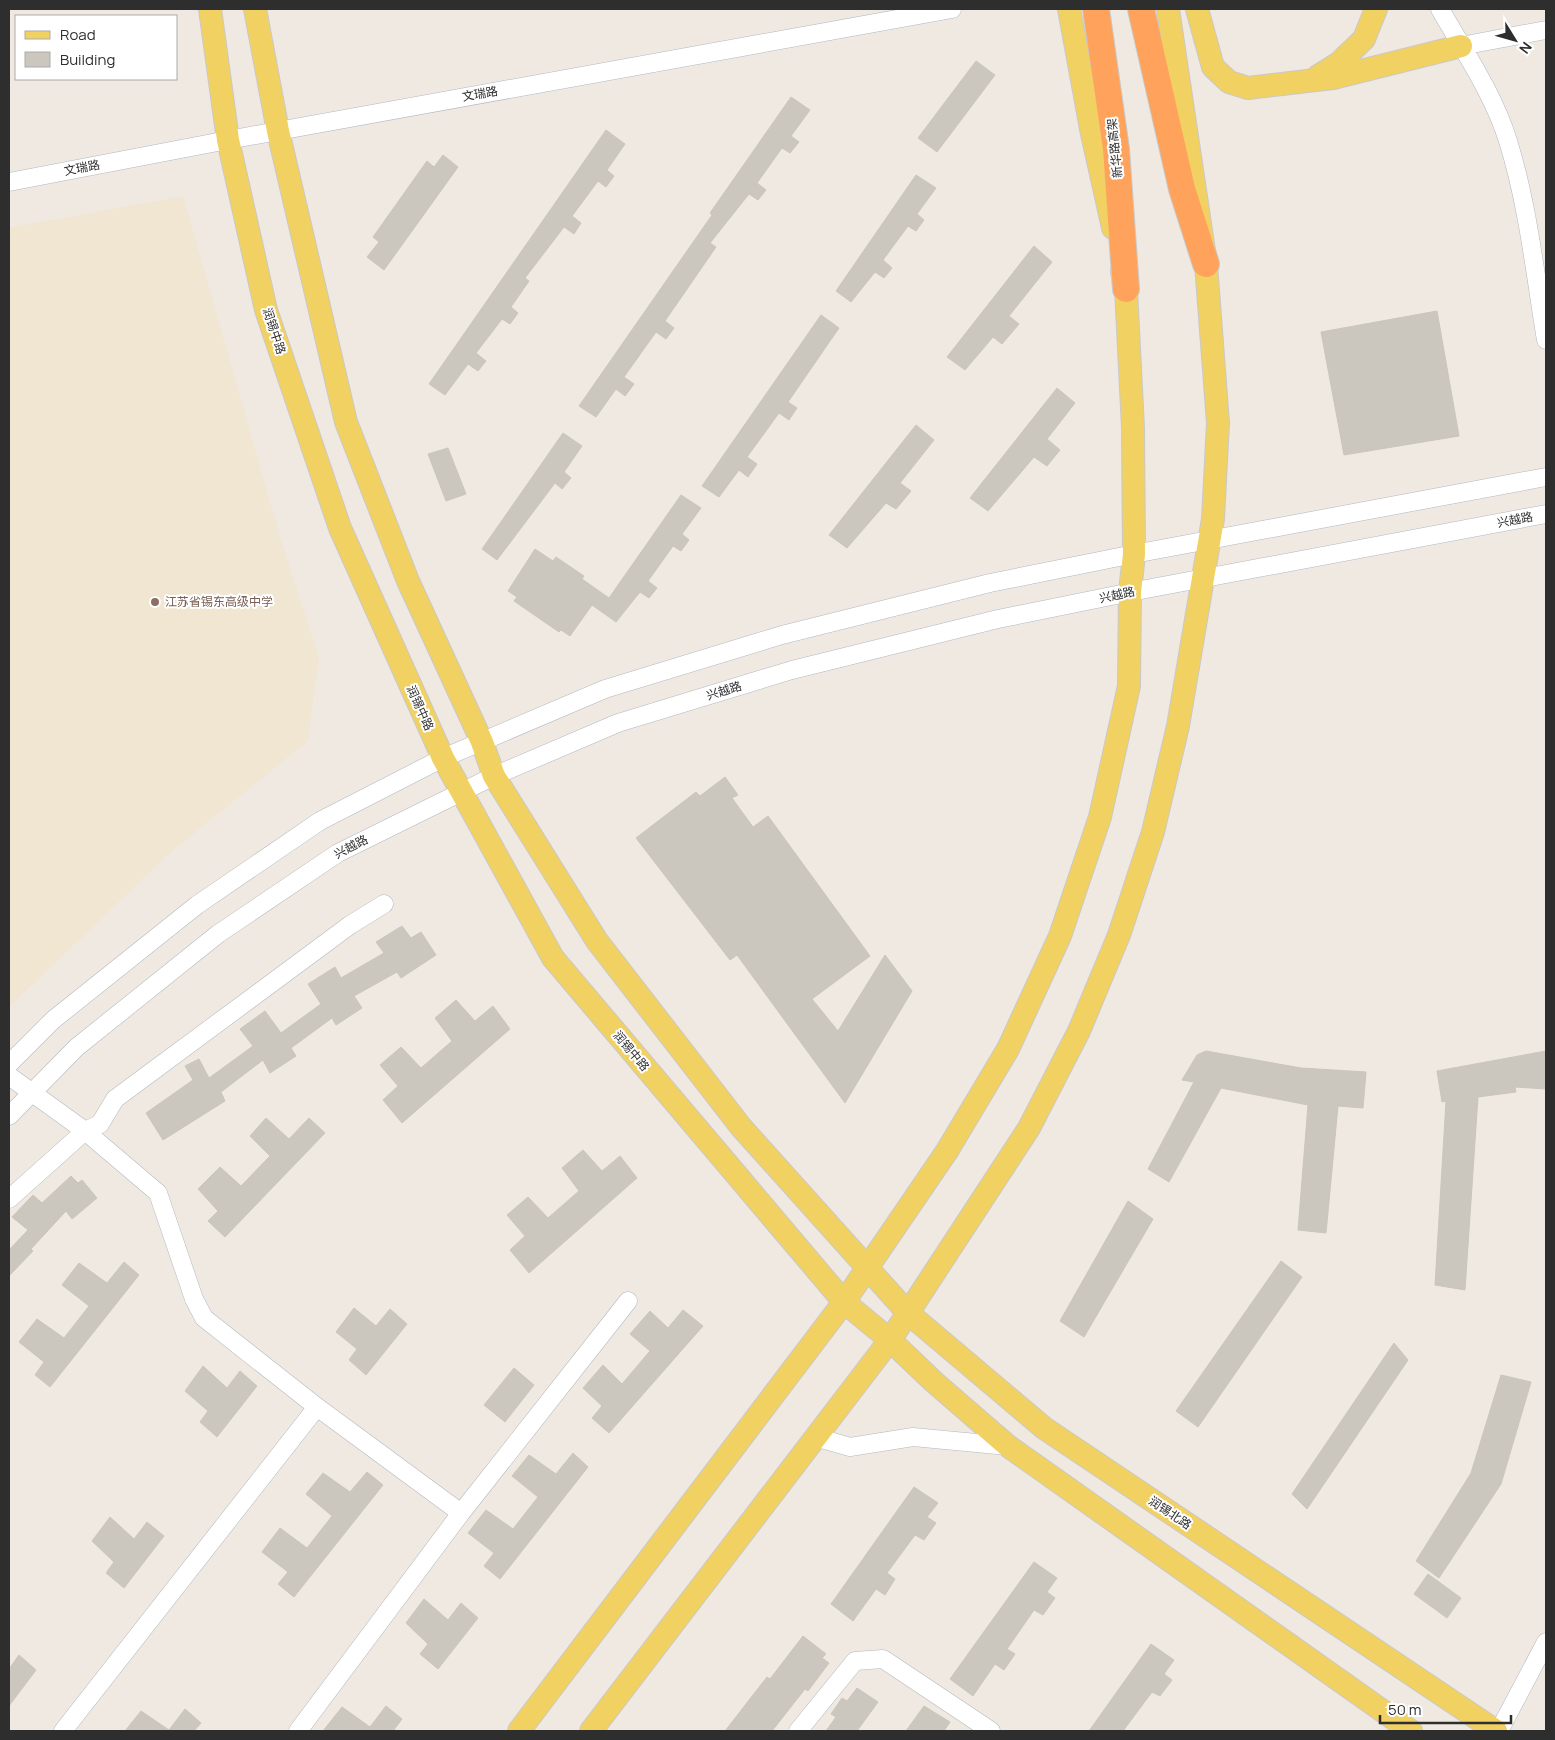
<svg xmlns="http://www.w3.org/2000/svg" width="1555" height="1740" font-family="Manrope,'Noto Sans SC',sans-serif">
	<rect width="100%" height="100%" fill="#efe9e1"/>
	<!-- education -->
	<path fill="#f0e6d1" d="M183 196 283 547 319 657 308 741 172 851 9 1007V228Z"/>
	<!-- building -->
	<path fill="#cbc7bf" stroke="#cbc5ba" d="M976 61 995 75 937 152 918 138Z
		M791 97 810 110 791 136 799 142 790 153 782 148 757 183 766 190 758 200 749 194 710 243 716 247 665 321 674 328 666 339 656 332 624 377 634 384 625 396 616 389 596 417 579 406 712 215 710 213Z
		M606 130 625 144 607 170 614 176 606 187 598 181 572 216 581 223 574 234 564 227 525 278 529 281 511 307 518 313 510 324 502 319 476 353 486 361 478 371 468 364 445 395 429 384Z
		M443 155 458 167 384 270 367 257 379 242 373 237 427 161 434 167Z
		M916 175 936 188 917 214 924 220 916 231 908 226 883 260 892 268 884 278 875 272 851 302 836 291Z
		M1034 246 1052 262 1009 316 1019 324 1002 344 993 337 965 370 947 357Z
		M1437 311 1459 436 1344 455 1321 332Z
		M821 315 839 328 788 402 797 408 789 420 779 413 747 457 757 464 748 477 739 470 719 497 702 486Z
		M1057 388 1075 403 1047 439 1060 450 1047 466 1034 457 988 511 970 498Z
		M916 425 934 440 900 483 911 491 896 509 886 503 847 548 829 535Z
		M563 433 582 446 564 472 571 478 562 489 555 483 497 560 482 549Z
		M448 448 466 494 446 501 428 454Z
		M681 495 701 508 682 534 689 540 681 551 673 546 648 581 657 588 649 598 640 592 616 622 592 605 570 636 561 630 559 632 514 601 517 597 508 591 535 549 553 561 556 557 584 576 582 579 609 598Z
		M725 777 738 795 732 798 753 827 768 816 870 956 812 999 838 1031 885 955 912 991 845 1103 737 955 730 960 636 838 696 792 700 796Z
		M402 926 411 938 421 932 436 955 401 978 397 972 354 996 362 1008 336 1025 332 1018 291 1048 296 1056 270 1073 263 1060 221 1092 225 1101 163 1140 146 1113 193 1080 185 1066 199 1059 209 1078 253 1046 240 1029 265 1011 281 1033 321 1004 308 984 335 967 341 978 384 953 376 942Z
		M456 1000 475 1021 493 1006 510 1029 402 1123 383 1100 398 1086 380 1065 401 1047 421 1068 452 1041 435 1018Z
		M1206 1051 1301 1068 1366 1072 1363 1108 1338 1106 1326 1233 1298 1230 1308 1105 1221 1088 1169 1182 1148 1169 1194 1082 1182 1080 1197 1055Z
		M1546 1051V1089L1515 1087 1516 1092 1478 1097 1465 1290 1435 1285 1446 1101 1442 1102 1437 1071Z
		M266 1118 289 1139 309 1118 325 1133 225 1237 208 1221 218 1211 198 1189 220 1167 241 1186 270 1156 250 1136Z
		M583 1150 602 1171 620 1156 637 1178 529 1273 510 1250 525 1236 507 1215 528 1197 548 1218 579 1191 562 1168Z
		M71 1176 78 1183 82 1180 97 1198 72 1219 66 1211 31 1249 33 1251 9 1276V1250L28 1230 12 1217 33 1195 42 1203Z
		M1128 1201 1153 1219 1084 1337 1060 1321Z
		M1281 1261 1302 1277 1198 1427 1176 1411Z
		M124 1262 139 1275 50 1387 35 1375 44 1362 19 1342 37 1319 64 1338 89 1306 62 1285 79 1263 107 1283Z
		M354 1308 376 1326 390 1309 407 1324 366 1375 349 1360 357 1349 336 1332Z
		M683 1310 703 1326 609 1433 592 1418 602 1406 583 1388 603 1365 622 1384 650 1351 630 1334 650 1311 668 1328Z
		M1394 1343 1408 1360 1307 1509 1292 1494Z
		M203 1366 227 1388 240 1371 257 1386 217 1437 200 1422 208 1411 185 1391Z
		M514 1368 534 1385 505 1422 484 1405Z
		M1501 1375 1531 1382 1501 1484 1439 1578 1416 1561 1471 1473Z
		M573 1453 588 1467 500 1579 484 1566 494 1553 468 1533 486 1510 513 1529 538 1497 512 1476 529 1455 556 1474Z
		M367 1472 383 1485 294 1597 278 1584 288 1572 262 1552 280 1528 307 1548 332 1516 306 1494 323 1473 350 1492Z
		M914 1487 938 1503 927 1517 936 1523 924 1540 915 1535 887 1573 895 1579 885 1595 876 1589 853 1621 831 1604Z
		M110 1517 134 1539 147 1522 164 1536 124 1588 106 1573 114 1562 92 1541Z
		M1034 1562 1057 1578 1047 1592 1055 1598 1043 1615 1034 1610 1007 1649 1015 1654 1004 1670 995 1664 973 1696 950 1679Z
		M1428 1574 1461 1598 1447 1618 1414 1594Z
		M424 1599 448 1620 461 1603 478 1618 438 1669 420 1654 428 1644 406 1623Z
		M803 1636 826 1654 822 1658 829 1663 808 1691 805 1689 772 1731H725L767 1677 770 1679Z
		M1151 1644 1174 1660 1164 1674 1172 1680 1160 1696 1152 1692 1123 1731H1089Z
		M19 1655 36 1670 9 1706V1669Z
		M857 1688 878 1702 857 1731H826L836 1717 831 1714 842 1698 847 1701Z
		M386 1706 402 1719 393 1731H323L342 1707 370 1727Z
		M924 1706 950 1722 944 1731H906Z
		M185 1709 201 1723 194 1731H125L141 1711 169 1730Z"/>
	<g fill="none" stroke-linecap="round" stroke-linejoin="round">
		<defs>
			<path id="minor" d="M1440 9C1464 51 1494 95 1508 141 1528 205 1535 274 1546 340
				M1461 46 1546 30
				M9 182 228 140 952 9
				M9 1064 53 1020 197 905 320 821 443 758 605 689 782 635 990 583 1134 554 1546 477
				M9 1076 85 1131 158 1193 194 1299 204 1318 317 1407 461 1513
				M9 1116 77 1047 218 934 338 853 494 776 618 723 792 670 998 619 1141 590 1546 514
				M9 1199 85 1131 100 1124 115 1099 350 925 384 904
				M815 1437 850 1447 913 1437 1008 1446
				M63 1731 317 1407
				M298 1731 461 1513 628 1301
				M798 1731 855 1661 883 1659 991 1731
				M1499 1731 1546 1642"/>
			<path id="major" d="M210 9 228 140 266 310 340 528 443 758 553 958 844 1302 890 1340 934 1382 1008 1446 1411 1731
				M255 9 278 131 346 422 408 581 482 742 494 776 597 941 741 1127 908 1313 1044 1428 1496 1731
				M1069 9 1092 134 1113 228
				M1197 9 1213 67 1229 82 1248 88 1333 78 1461 46
				M1318 76 1339 63 1364 39 1376 9
				M519 1731 844 1302 947 1151 1008 1049 1060 936 1100 817 1129 686 1130 592 1134 554 1133 428 1126 289 1122 272
				M591 1731 890 1340 908 1313 1029 1128 1079 1031 1119 935 1153 832 1178 726 1213 519 1218 423 1206 264 1168 9"/>
			<path id="highway" d="M1096 9 1116 149 1126 289
				M1141 9 1182 189 1206 264"/>
		</defs>
		<!-- minor casing -->
		<use href="#minor" stroke="#b4b7c1" stroke-width="19"/>
		<!-- major casing -->
		<use href="#major" stroke="#c9c9c9" stroke-width="24"/>
		<!-- highway casing -->
		<use href="#highway" stroke="#c9c9c9" stroke-width="28"/>
		<!-- minor -->
		<use href="#minor" stroke="#fff" stroke-width="18"/>
		<!-- major -->
		<use href="#major" stroke="#f2d163" stroke-width="22"/>
		<!-- highway -->
		<use href="#highway" stroke="#ffa35c" stroke-width="26"/>
	</g>
	<!-- markers -->
	<circle fill="#8d6e63" stroke="#fff" stroke-width="2" cx="155" cy="602" r="5"/>
	<g text-anchor="middle" stroke-width="4" stroke-linejoin="round" paint-order="stroke">
		<!-- street labels -->
		<g font-size="12" fill="#2e2e2e" stroke="#fff">
			<text transform="translate(480 94) rotate(-10)" y="4">文瑞路</text>
			<text transform="translate(1115 148) rotate(-96)" y="4">新华路高架</text>
			<text transform="translate(82 168) rotate(-11)" y="4">文瑞路</text>
			<text transform="translate(274 331) rotate(72)" y="4">润锡中路</text>
			<text transform="translate(1515 520) rotate(-11)" y="4">兴越路</text>
			<text transform="translate(1117 595) rotate(-12)" y="4">兴越路</text>
			<text transform="translate(724 691) rotate(-17)" y="4">兴越路</text>
			<text transform="translate(420 708) rotate(66)" y="4">润锡中路</text>
			<text transform="translate(351 847) rotate(-28)" y="4">兴越路</text>
			<text transform="translate(631 1051) rotate(50)" y="4">润锡中路</text>
			<text transform="translate(1170 1513) rotate(34)" y="4">润锡北路</text>
		</g>
		<!-- education labels -->
		<g font-size="12" fill="#785e54" stroke="#fff" text-anchor="start">
			<text x="165" y="606">江苏省锡东高级中学</text>
		</g>
	</g>
	<!-- border -->
	<rect width="1555" height="1740" fill="none" stroke="#2e2e2e" stroke-width="20"/>
	<!-- legend -->
	<rect x="15" y="15" width="162" height="65" fill="#ffffff" stroke="#ababab"/>
	<rect x="25" y="31" width="25" height="8" fill="#f2d163" stroke="#ababab"/>
	<text x="60" y="40" font-size="15" fill="#2e2e2e">Road</text>
	<rect x="25" y="52" width="25" height="15" fill="#cbc7bf" stroke="#ababab"/>
	<text x="60" y="65" font-size="15" fill="#2e2e2e">Building</text>
	<!-- north arrow -->
	<g transform="translate(1515 40) rotate(127)" stroke="#ffffff" stroke-width="4" paint-order="stroke">
	<path d="M0-4L9 19L0 12L-9 19Z" fill="#2e2e2e"/>
	<text y="-8" font-size="14" font-weight="bold" text-anchor="middle" fill="#2e2e2e">N</text>
	</g>
	<!-- scale -->
	<path d="M1380 1715v8h131v-8" fill="none" stroke="#2e2e2e" stroke-width="2.5"/>
	<text x="1388" y="1715" font-size="15" fill="#2e2e2e" stroke="#ffffff" stroke-width="4" paint-order="stroke">50 m</text>
</svg>
